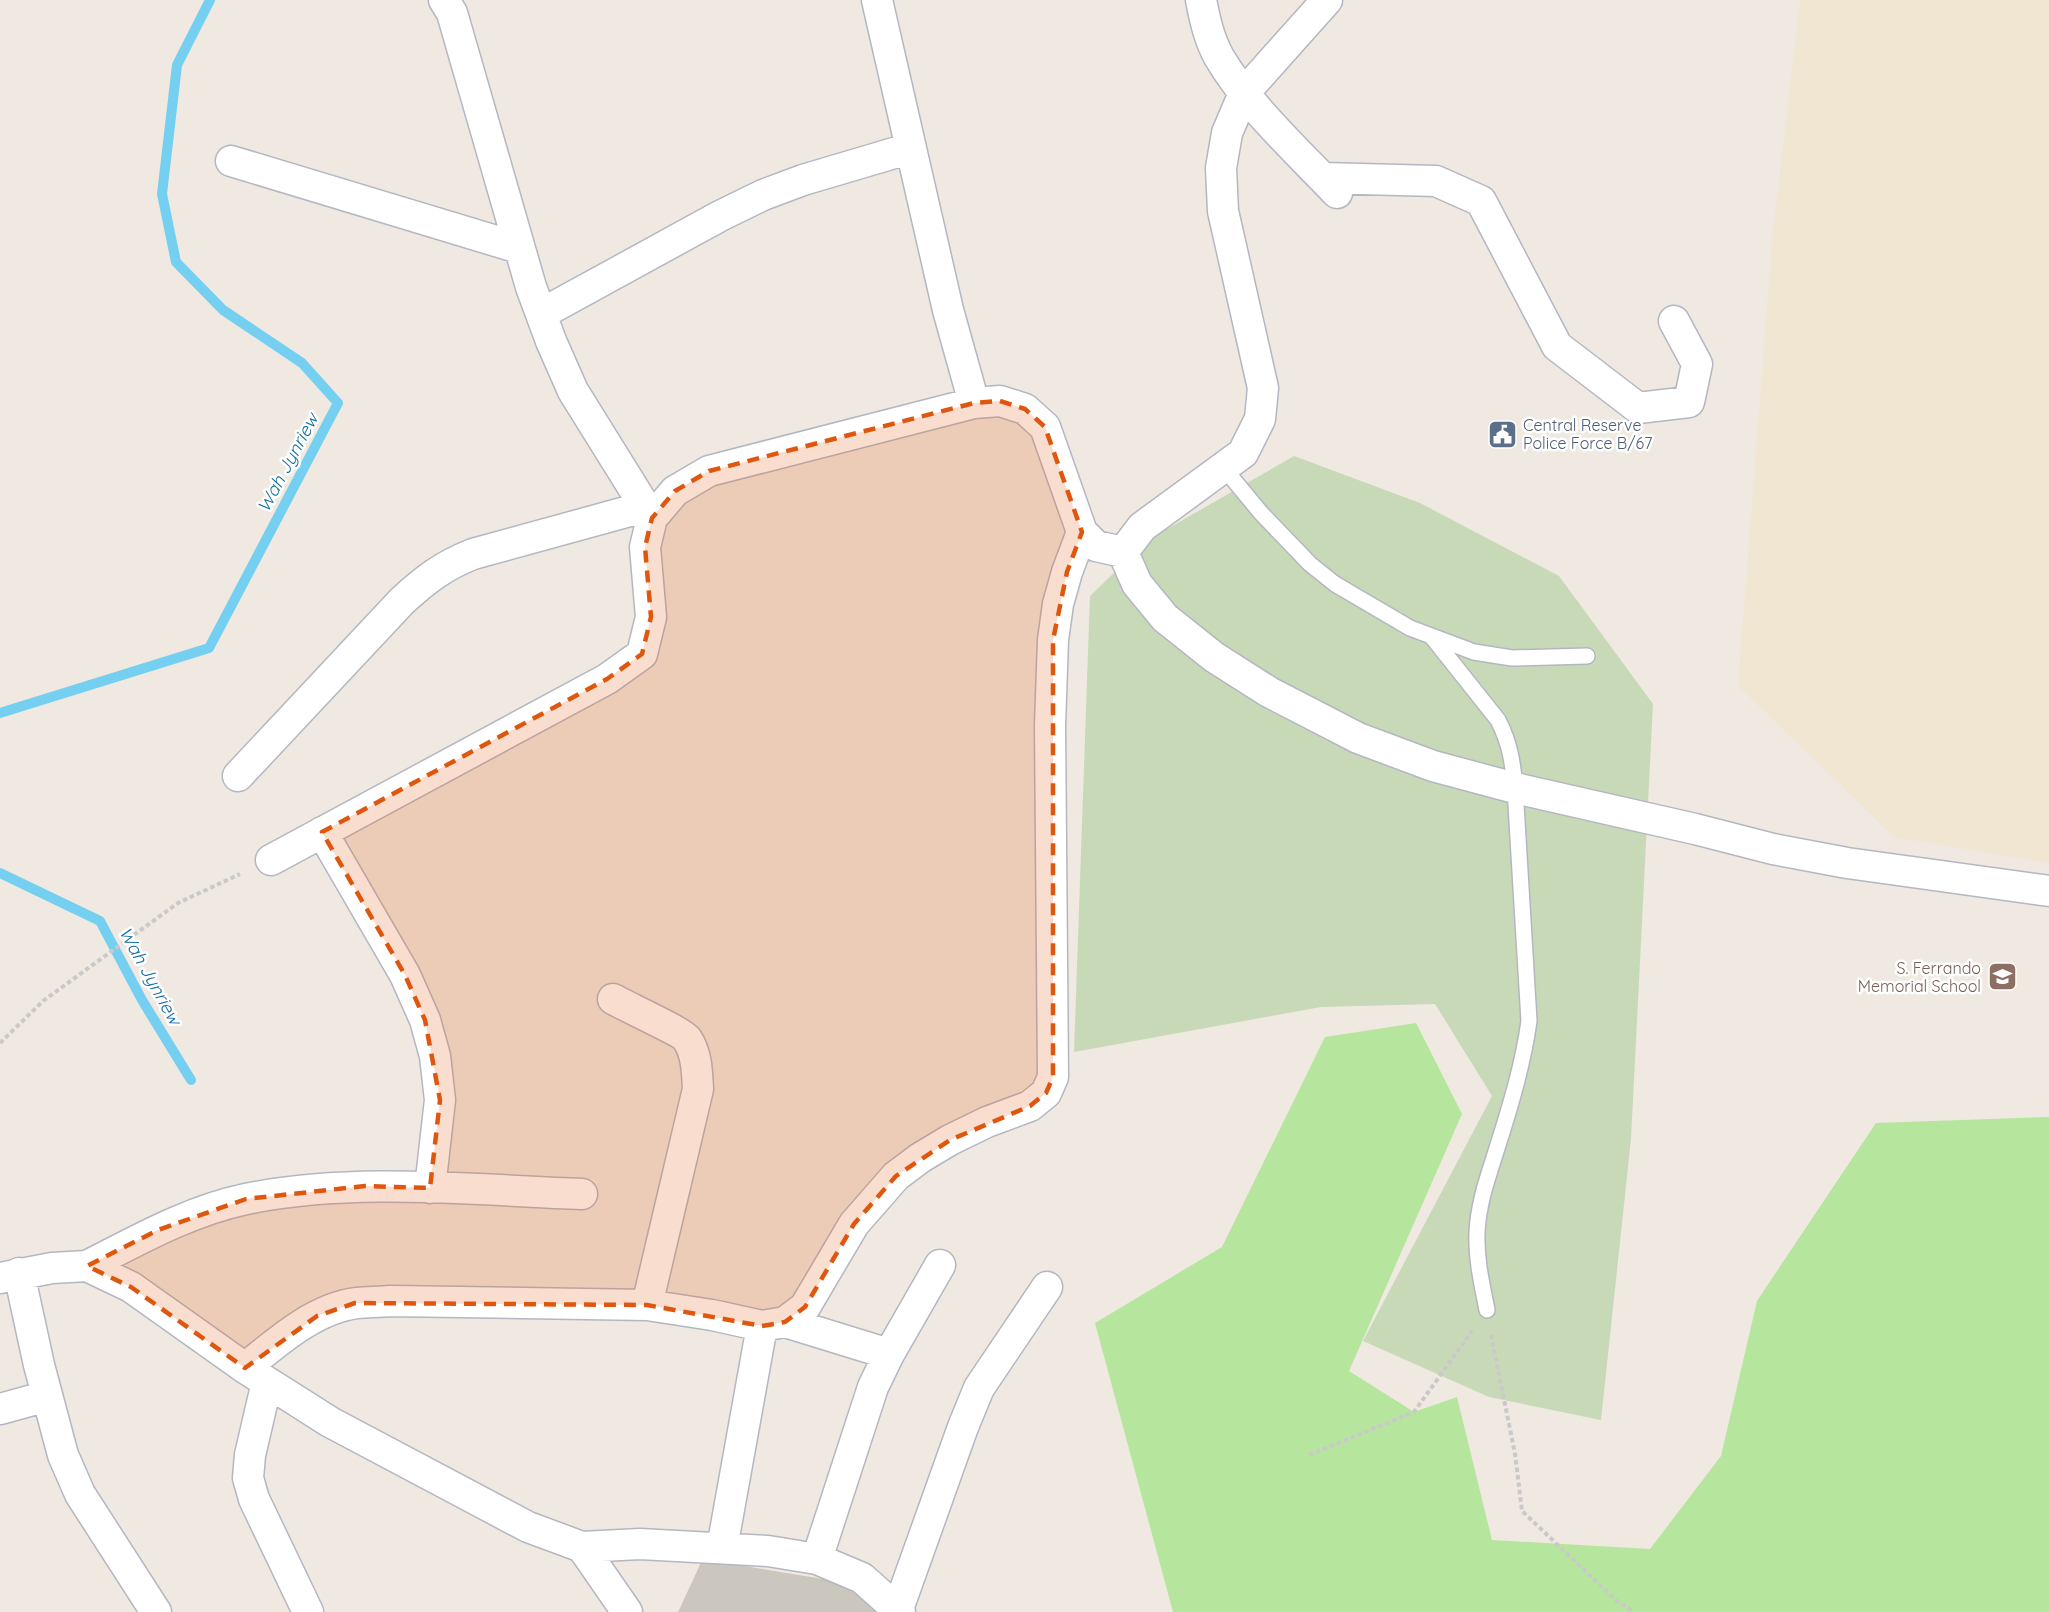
<svg xmlns="http://www.w3.org/2000/svg" width="2049" height="1612" font-family="Quicksand,sans-serif">
	<rect width="100%" height="100%" fill="#efe9e1"/>
	<!-- education -->
	<path fill="#f0e6d1" d="M1800 0H2049V863L1894 837 1738 686 1772 242Z"/>
	<!-- green -->
	<path fill="#b6e59e" d="M1416 1023 1462 1114 1349 1371 1414 1412 1457 1397 1492 1540 1650 1549 1721 1456 1757 1301 1876 1123 2049 1117V1612H1173L1095 1323 1222 1247 1325 1037Z"/>
	<!-- cemetery -->
	<path fill="#c8d9b8" d="M1294 456 1420 503 1559 576 1653 704 1631 1139 1601 1420 1489 1397 1363 1341 1492 1096 1435 1004 1321 1007 1074 1052 1090 596 1148 540Z"/>
	<g fill="none" stroke-linecap="round" stroke-linejoin="round">
		<!-- stream -->
		<path stroke="#75cff0" stroke-width="10" d="M0 713 209 648 338 403 302 363 223 310 176 262 162 194 177 65 210 0
			M0 873 100 921 142 1000 191 1080"/>
	</g>
	<!-- building -->
	<path fill="#cbc7bf" stroke="#cbc5ba" stroke-width="1.5" d="M703 1560 861 1586 881 1612H679Z"/>
	<g fill="none" stroke-linecap="round" stroke-linejoin="round">
		<defs>
			<path id="lane" d="M1223 467 1261 513 1310 564 1335 584 1410 628 1474 652 1512 658 1587 656
				M1432 637 1498 720C1510 743 1513 764 1515 788L1529 1021C1523 1064 1511 1104 1498 1145 1489 1174 1478 1203 1477 1233 1476 1259 1482 1285 1487 1310"/>
			<path id="street" d="M444 0 452 13 531 287 551 341 573 391 652 518
				M877 0 948 310 974 403
				M1201 0C1205 20 1209 39 1219 57 1247 105 1298 152 1337 193
				M1327 0 1244 93 1227 133 1221 168 1223 211 1263 388 1260 419 1243 453 1142 527 1123 552 1137 584 1165 618 1214 657 1269 692 1358 738 1433 766 1515 788 1695 829 1773 849 1847 863 2049 891
				M231 161 519 248
				M1323 178 1436 181 1481 201 1557 346 1638 408 1689 402 1697 364 1674 321
				M541 314 720 216 763 195 803 180 911 148
				M238 776 402 601C426 579 443 566 473 554L644 507
				M322 832 405 975 425 1020 435 1056 440 1100 430 1188
				M271 860 607 679 642 654 651 617 645 547 652 518 675 491 709 471 974 403 1000 401 1025 409 1045 427 1082 532 1096 546 1123 552
				M613 999C625 1006 682 1032 687 1039 697 1054 697 1072 698 1089L647 1305
				M87 1266C138 1240 189 1211 246 1199 353 1177 473 1190 582 1194
				M19 1273 39 1365 63 1455 80 1494 156 1612
				M0 1278 52 1268 87 1266 131 1287 245 1368 330 1422 528 1527 582 1547 640 1544 768 1551 817 1559 862 1578 900 1612
				M785 1322 889 1354
				M245 1368C277 1342 315 1308 357 1303 368 1302 379 1302 390 1301L647 1305 712 1315 762 1326 785 1322 805 1307 854 1224 896 1176 920 1158 950 1140 987 1122 1030 1106 1046 1093 1053 1077 1050 725 1053 640 1058 604 1067 572 1082 532
				M267 1382 250 1455 248 1478 254 1499 308 1612
				M0 1409 47 1396
				M582 1547 627 1612
				M722 1548 762 1326
				M817 1559 873 1387 889 1354 940 1265
				M898 1609 963 1427 979 1388 1047 1287"/>
		</defs>
		<!-- lane casing -->
		<use href="#lane" stroke="#b4b7c1" stroke-width="18"/>
		<!-- street casing -->
		<use href="#street" stroke="#b4b7c1" stroke-width="33"/>
		<!-- path -->
		<path stroke="#c9c9c9" stroke-width="4" stroke-dasharray="4.5 3" stroke-linecap="butt" d="M0 1043 43 1001 178 903 240 874
			M1491 1335 1515 1454 1522 1511 1618 1602 1634 1612
			M1309 1455 1414 1412 1472 1331"/>
		<!-- lane -->
		<use href="#lane" stroke="#fff" stroke-width="15"/>
		<!-- street -->
		<use href="#street" stroke="#fff" stroke-width="30"/>
	</g>
	<!-- marked area -->
	<path fill="#df570e" fill-opacity="0.2" stroke="#df570e" stroke-width="4.5" stroke-dasharray="12 8" stroke-linejoin="round" d="M1000 401 1025 409 1045 427 1082 532 1067 572 1053 640V1077L1046 1093 1030 1106 950 1140 896 1176 854 1224 805 1307 785 1322 762 1326 647 1305 355 1303 317 1316 245 1368 131 1287 87 1266 158 1230 246 1199 365 1186 430 1188 440 1100 425 1020 405 975 322 832 607 679 642 654 651 617 645 547 652 518 675 491 709 471 974 403Z"/>
	<!-- icons -->
	<defs>
		<symbol id="civic-square" viewBox="-11 -11 22 22"><rect x="-9" y="-9" width="18" height="18" rx="4" fill="#5c6f8a" stroke="#fff"/><path d="M-.6-6.5H3V-4.5H.6V-3L4-1V1h2V6H-6V1h2V-1L-.6-3ZM-1.2 2.5V6h2.4V2.5Z" fill="#fff"/></symbol>
		<symbol id="school-square" viewBox="-11 -11 22 22"><rect x="-9" y="-9" width="18" height="18" rx="4" fill="#8d6e63" stroke="#fff"/><path d="M0-5L7-2L0 1L-7-2ZM-4 1L0 2.5L4 1V4Q0 6-4 4Z" fill="#fff"/></symbol>
	</defs>
	<g fill-rule="evenodd">
		<use href="#civic-square" x="1486" y="418" width="33" height="33"/>
		<use href="#school-square" x="1986" y="960" width="33" height="33"/>
	</g>
	<g text-anchor="middle" stroke-width="5" stroke-linejoin="round" paint-order="stroke">
		<!-- service labels -->
		<g font-size="16" fill="#4e5e75" stroke="#fff" text-anchor="start">
			<text x="1523" y="431">Central Reserve<tspan x="1523" dy="18">Police Force B/67</tspan></text>
		</g>
		<!-- education labels -->
		<g font-size="16" fill="#785e54" stroke="#fff" text-anchor="end">
			<text x="1981" y="974">S. Ferrando<tspan x="1981" dy="18">Memorial School</tspan></text>
		</g>
		<!-- water labels -->
		<g font-size="18" font-style="italic" fill="#0d6fa3" stroke="#fff">
			<text transform="translate(288 463) rotate(-62)" y="6">Wah Jynriew</text>
			<text transform="translate(150 976) rotate(61)" y="6">Wah Jynriew</text>
		</g>
	</g>
</svg>
